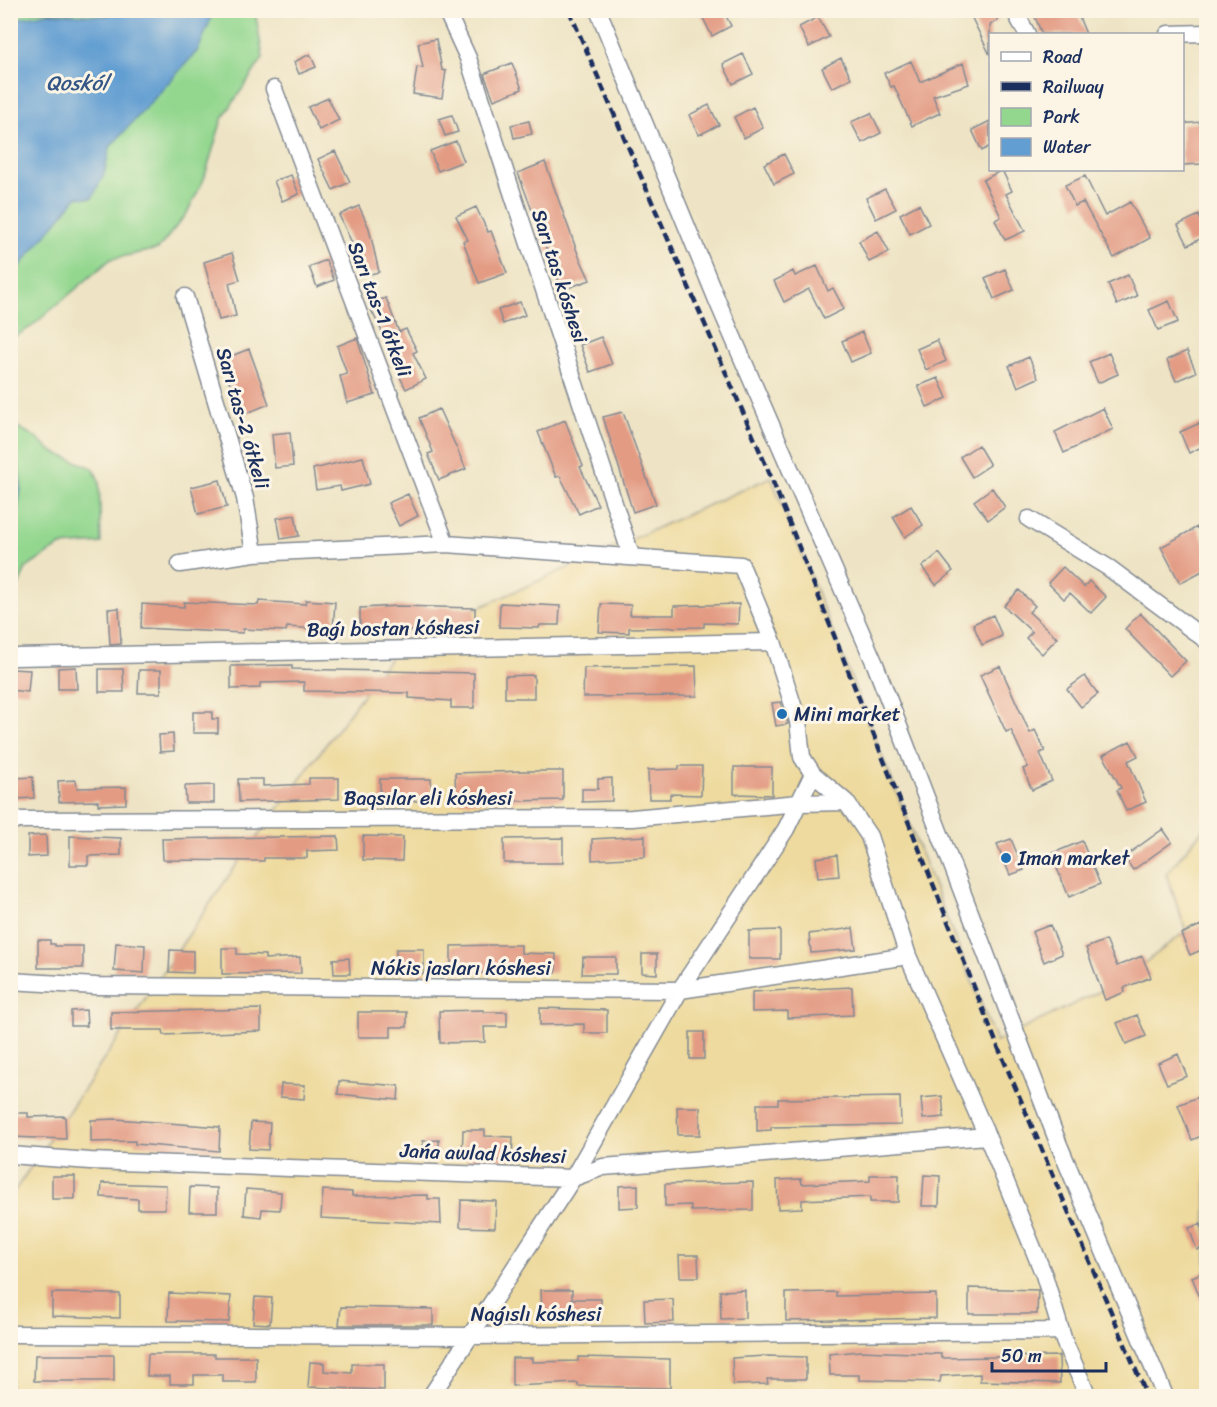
<svg xmlns="http://www.w3.org/2000/svg" width="1217" height="1407" font-family="Sriracha,sans-serif">
	<rect width="100%" height="100%" fill="#fcf5e5"/>
	<filter id="ink" filterUnits="userSpaceOnUse"><feTurbulence type="fractalNoise" baseFrequency=".0167" numOctaves="2"/><feDisplacementMap in="SourceGraphic" scale="12" xChannelSelector="R" yChannelSelector="G"/><feConvolveMatrix kernelMatrix="1 2 1 2 8 2 1 2 1" color-interpolation-filters="sRGB"/></filter>
	<filter id="wash" filterUnits="userSpaceOnUse"><feTurbulence type="fractalNoise" baseFrequency=".008" numOctaves="4" result="noise"/><feDisplacementMap in="SourceGraphic" scale="24" xChannelSelector="R" yChannelSelector="G"/><feGaussianBlur stdDeviation="1.35" result="paint"/><feColorMatrix in="noise" values="0 0 0 0 0 0 0 0 0 0 0 0 0 0 0 0 0 1.4 0 .05"/><feComposite in="paint" operator="in"/></filter>
	<g filter="url(#wash)">
		<rect width="100%" height="100%" fill="#eee4c5"/>
		<!-- green -->
		<path fill="#93d78f" stroke="#578376" stroke-width="1.5" d="M10 11H117L105 16 11 20Z
			M214 11H255L263 58 222 119 204 179 187 213 158 249 111 259 31 327 11 339 10 277 77 197 104 174 110 147 198 50Z
			M11 424 32 435 53 452 93 468 99 481 101 543 60 546 26 568 11 604V552L21 487 18 464 11 458Z"/>
		<!-- sand -->
		<path fill="#eeda9e" stroke="#84847e" stroke-width="1.5" d="M771 477 996 1042 1121 981 1186 931 1166 874 1206 826V1396H11V1196L232 871 402 642Z"/>
		<!-- water -->
		<path fill="#629ed2" stroke="#3e6698" stroke-width="1.5" d="M117 11H214L198 50 110 147 104 174 92 198 77 197 11 277V20L49 13 105 16Z
			M11 458 18 463 21 487 11 552Z"/>
		<g id="blocks">
			<!-- building -->
			<path fill="#e39b84" d="M699 10H723L731 26 712 36Z
				M968 10H993L998 21 990 25V55Z
				M1032 10H1076L1086 34H1042Z
				M818 17 829 37 809 47 799 27Z
				M436 39 442 70 446 71 442 98 413 94 417 67 423 68 418 43Z
				M310 54 316 67 299 74 294 62Z
				M743 54 753 74 733 84 723 64Z
				M841 58 851 78 832 88 822 68Z
				M911 61 920 82 963 63 969 84 933 96 940 113 912 126 894 86 891 87 884 73Z
				M512 63 522 89 494 100 484 74Z
				M328 98 339 120 319 130 308 107Z
				M709 105 719 125 699 135 689 115Z
				M753 107 763 128 744 138 734 117Z
				M871 113 881 133 862 143 851 122Z
				M452 115 458 132 445 136 439 119Z
				M529 121 532 134 514 138 511 125Z
				M990 121V146L982 151 972 130Z
				M1200 122 1203 164 1182 165V124Z
				M456 141 464 161 438 171 430 151Z
				M335 151 350 182 333 190 318 159Z
				M784 154 794 174 774 184 764 164Z
				M545 162 578 254 590 280 562 290 518 173Z
				M1002 170 1012 191 1006 194 1025 231 1005 240 995 220 1001 217 983 180Z
				M291 175 299 194 282 201 274 181Z
				M1085 176 1105 216 1130 202 1150 238 1114 258 1083 202 1075 206 1065 185Z
				M885 189 896 209 876 219 866 198Z
				M919 204 929 224 910 234 900 214Z
				M359 206 369 228 379 272 361 276 353 245 339 215Z
				M476 207 488 232 491 231 507 273 479 283 463 241 468 240 456 216Z
				M1199 215 1206 236 1188 245 1178 225Z
				M878 231 889 252 869 262 859 241Z
				M232 253 240 280 229 283 236 316 219 320 204 262Z
				M326 260 334 280 317 287 309 267Z
				M817 266 828 291 833 288 844 309 824 319 809 289 784 302 774 281 793 271 795 276Z
				M1005 269 1014 290 994 299 985 278Z
				M1128 275 1137 296 1117 305 1108 284Z
				M386 298 399 332 406 329 417 351 413 353 426 379 406 389 395 367 399 365 368 304Z
				M1169 301 1178 322 1158 330 1149 310Z
				M520 302 525 315 503 324 498 310Z
				M862 332 871 353 851 362 842 341Z
				M601 337 612 364 590 372 580 345Z
				M357 338 375 395 347 403 340 376 347 374 337 346Z
				M937 340 946 361 926 370 917 349Z
				M249 349 269 404 242 415 221 360Z
				M1187 351 1196 372 1176 381 1167 360Z
				M1109 353 1118 374 1098 383 1089 362Z
				M1029 357 1038 378 1018 387 1009 366Z
				M938 378 947 398 927 407 918 386Z
				M1103 408 1113 429 1064 453 1055 432Z
				M439 409 466 469 439 480 428 454 433 452 419 418Z
				M623 412 656 504 633 512 603 417Z
				M565 420 583 466 580 467 598 505 579 514 560 476 556 477 538 432Z
				M1200 423 1206 438V445L1189 453 1180 432Z
				M290 432 293 466 275 468 272 434Z
				M978 445 990 465 972 477 960 457Z
				M363 457 370 484 341 491 340 486 316 490 313 469Z
				M220 480 227 507 198 514 191 487Z
				M992 488 1005 507 988 520 974 501Z
				M408 494 418 516 399 526 388 503Z
				M911 506 923 525 905 537 893 517Z
				M295 515 299 536 281 539 277 518Z
				M1197 527 1206 545V569L1180 583 1161 547Z
				M939 553 953 571 936 585 922 567Z
				M1063 567 1084 587 1089 581 1106 597 1091 613 1070 593 1064 599 1048 583Z
				M1019 590 1035 606 1029 612 1057 638 1042 654 1026 638 1032 632 1004 606Z
				M306 600 335 602 333 630 287 627 286 631 243 629V633L141 628 142 604 184 607V602L258 605 259 601 305 604Z
				M500 603 560 606 559 625H540L539 628 499 627Z
				M601 604 631 605 630 615H674V606L739 604 738 624 704 623V627L629 628V633L599 632Z
				M398 606 475 608V631H360V608Z
				M119 608 121 644 110 645 108 609Z
				M1140 613 1186 661 1170 676 1125 629Z
				M993 615 1002 636 982 645 973 624Z
				M292 665V669L474 673V708H451V701L409 698V693L304 691V682L260 683V688L231 689V666Z
				M696 666 697 696 583 697 584 668Z
				M1000 666 1030 733 1035 730 1045 751 1040 753 1052 781 1032 790 1023 769 1028 767 1011 730 1006 732 980 675Z
				M76 667 77 689H58V668Z
				M11 669 30 670 28 692 10 690Z
				M99 669H123L124 692H99Z
				M139 670H161V693H138Z
				M534 675V698H505V676Z
				M1085 676 1098 694 1081 707 1067 689Z
				M781 702 788 724 776 726 772 703Z
				M193 712H212V719H218V733H193Z
				M173 734 174 751 160 752 159 735Z
				M1130 741 1138 756 1128 761 1146 802 1126 811 1117 790 1121 788 1103 755Z
				M679 766H702L701 795 670 794V799H649L648 770 679 769Z
				M734 767H772V795L734 794Z
				M522 771H563V800L456 802 455 773Z
				M33 777 34 798 15 799V778Z
				M309 778H339V799L239 802 238 779H263V786L309 784Z
				M612 778V801L582 802V789H598V779Z
				M380 779H431L432 801H380Z
				M76 780 77 788 126 787V804L98 805V801L59 802 58 781Z
				M214 785V803H186L185 786Z
				M1163 829 1172 842 1133 870 1124 857Z
				M46 835 47 856 28 857V836Z
				M70 836 121 838V855L88 856V865H70Z
				M338 836 339 850 307 851V858H264V861L163 860 162 839Z
				M363 836 403 837 402 861 363 860Z
				M645 836V857L592 860V839Z
				M563 838V863H504V839Z
				M1011 839 1024 870 1010 875 997 844Z
				M1082 841 1100 884 1069 897 1051 854Z
				M837 855 839 876 818 878 816 858Z
				M1050 925 1062 954 1044 962 1032 932Z
				M1201 925 1206 938V948L1190 955 1181 934Z
				M853 928 856 949 811 953 809 934Z
				M780 930V959H749V931Z
				M38 940H50V944H55V946H83V968H38Z
				M1106 940 1117 966 1142 956 1151 977 1124 988 1125 992 1105 1000 1086 948Z
				M116 943 145 945 144 973 114 971Z
				M492 945H521V953L556 954V973H451V946Z
				M222 948H237V954L265 955V959L300 957 301 973 222 974Z
				M396 949H424V974L396 973Z
				M170 950 193 951V973L169 972Z
				M642 954H657V974L642 973Z
				M583 957H616V974H582Z
				M349 958 350 974H334L333 959Z
				M852 987 853 1015 787 1018V1011L752 1012V992Z
				M540 1008 607 1010V1033H584V1024L540 1025Z
				M261 1009V1031L164 1035 163 1030H111V1012Z
				M86 1010 87 1026H71V1011Z
				M484 1010V1012H507V1027H484L485 1042 440 1043 439 1011Z
				M358 1012H407V1027H391V1037H358Z
				M1137 1015 1146 1036 1126 1044 1117 1023Z
				M690 1032H704V1059H690Z
				M1178 1054 1187 1076 1167 1084 1158 1063Z
				M339 1081 399 1086 398 1100 338 1094Z
				M281 1084 305 1085 304 1099 280 1097Z
				M942 1096 944 1117 923 1119 921 1098Z
				M900 1097 901 1125 771 1127V1130L757 1131V1104H778V1099Z
				M1198 1097 1206 1116V1134L1192 1140 1178 1105Z
				M677 1107H700V1135H678Z
				M10 1113H28V1117L65 1116 66 1139 10 1137Z
				M116 1119 220 1127 219 1151 135 1144V1141L91 1142V1120Z
				M251 1122 270 1123 268 1150 249 1149Z
				M463 1130H485V1136L513 1137 512 1161 462 1159Z
				M439 1140V1156L424 1157 423 1141Z
				M870 1175H899L898 1202H870V1197L802 1200V1208L778 1209 777 1180 801 1179 802 1184 870 1181Z
				M924 1175 940 1176 939 1206H922Z
				M52 1176H75V1199H52Z
				M753 1182V1210L691 1211V1205L665 1206V1184Z
				M102 1183 166 1185 165 1209H138V1199L101 1197Z
				M638 1185V1207L619 1208V1186Z
				M190 1187 217 1188V1212H189Z
				M246 1189 281 1192 280 1210 262 1209 261 1217 244 1215Z
				M323 1190 352 1192V1196L428 1195V1199H440L441 1224 321 1218Z
				M461 1200 496 1201 495 1228 460 1227Z
				M1201 1224 1206 1247 1197 1250 1189 1228Z
				M679 1255H698L699 1277H680Z
				M1206 1271V1313L1192 1277Z
				M969 1288 1038 1290 1037 1314H969Z
				M541 1290H572V1299H601V1321L582 1322V1318L542 1319Z
				M745 1290V1318L721 1319 720 1291Z
				M836 1292V1296L936 1294V1318L786 1321V1293Z
				M52 1293 120 1294V1318L52 1316Z
				M169 1293 231 1296 229 1322 168 1321Z
				M255 1297 272 1298 270 1324 253 1323Z
				M673 1299 674 1322 645 1323 644 1300Z
				M341 1307 433 1309V1325H339Z
				M860 1351 941 1354V1358L1059 1356 1060 1383 980 1381V1374L941 1376 940 1382 859 1380V1375H830L829 1354Z
				M148 1354H215V1357H256V1382H223V1375H194V1384H170V1376H147Z
				M35 1355H114V1381H34Z
				M766 1356 806 1357V1379H767L768 1384 733 1385 732 1358Z
				M578 1357 670 1359V1388L578 1386V1383L512 1386V1358H532V1362L578 1361Z
				M310 1362 324 1363V1371L352 1373V1364H384V1390L308 1387Z"/>
		</g>
	</g>
	<g filter="url(#ink)">
		<use href="#blocks" fill-opacity="0" stroke="#848a92" stroke-width="1.5"/>
		<g fill="none" stroke-linecap="round" stroke-linejoin="round">
			<defs>
				<path id="minor" d="M446 10 468 58 631 555
					M598 10 719 305 875 664 1059 1145 1165 1396
					M1014 10 1027 34
					M1168 34 1206 33
					M274 89 446 544
					M185 297 245 498 254 553
					M1029 519 1109 568 1206 640
					M180 564 254 553 446 544 741 565 773 642 798 721 802 757 813 774 846 802 869 836 908 956 987 1136 1044 1275 1064 1341 1088 1396
					M15 657 773 642
					M10 820 632 818 799 803 846 802
					M10 981 96 986 680 990 908 956
					M10 1155 90 1161 573 1178 603 1167 987 1136
					M10 1334 472 1336 1061 1331
					M431 1396 573 1178 680 990 786 829 813 774"/>
			</defs>
			<!-- minor casing -->
			<use href="#minor" stroke="#848a92" stroke-width="19"/>
			<!-- minor -->
			<use href="#minor" stroke="#fff" stroke-width="16"/>
			<!-- rail -->
			<path stroke="#1b2f5e" stroke-width="4.5" stroke-dasharray="9 4.5" stroke-linecap="butt" d="M569 10 771 477 996 1042 1147 1396"/>
		</g>
	</g>
	<!-- markers -->
	<g fill="#1f6fb2" stroke="#fcf5e5" stroke-width="2">
		<circle cx="782" cy="714" r="6"/>
		<circle cx="1006" cy="858" r="6"/>
	</g>
	<g text-anchor="middle" stroke-width="6" stroke-linejoin="round" paint-order="stroke">
		<!-- street labels -->
		<g font-size="20" fill="#1b2f5e" stroke="#fcf5e5">
			<text transform="translate(560 276) rotate(72)" y="7">Sarı tas kóshesi</text>
			<text transform="translate(380 309) rotate(69)" y="7">Sarı tas-1 ótkeli</text>
			<text transform="translate(243 418) rotate(74)" y="7">Sarı tas-2 ótkeli</text>
			<text transform="translate(393 628) rotate(-1)" y="7">Baǵı bostan kóshesi</text>
			<text x="428" y="805">Baqsılar eli kóshesi</text>
			<text x="461" y="975">Nókis jasları kóshesi</text>
			<text transform="translate(483 1153) rotate(2)" y="7">Jańa awlad kóshesi</text>
			<text x="536" y="1321">Naǵıslı kóshesi</text>
		</g>
		<!-- poi labels -->
		<g font-size="20" fill="#1b2f5e" stroke="#fcf5e5" text-anchor="start">
			<text x="794" y="721">Mini market</text>
			<text x="1018" y="865">Iman market</text>
		</g>
		<!-- water labels -->
		<g font-size="21" font-style="italic" fill="#345687" stroke="#fcf5e5">
			<text x="77" y="90">Qoskól</text>
		</g>
	</g>
	<!-- margin -->
	<rect width="1217" height="1407" fill="none" stroke="#fcf5e5" stroke-width="36"/>
	<!-- legend -->
	<rect x="989" y="33" width="195" height="138" fill="#fcf5e5" stroke="#a2a6af" stroke-width="1.5"/>
	<rect x="1001" y="52" width="30" height="9" fill="#ffffff" stroke="#a2a6af" stroke-width="1.5"/>
	<text x="1043" y="63" font-size="18" fill="#1b2f5e">Road</text>
	<rect x="1001" y="82" width="30" height="9" fill="#1b2f5e" stroke="#a2a6af" stroke-width="1.5"/>
	<text x="1043" y="93" font-size="18" fill="#1b2f5e">Railway</text>
	<rect x="1001" y="108" width="30" height="18" fill="#93d78f" stroke="#a2a6af" stroke-width="1.5"/>
	<text x="1043" y="123" font-size="18" fill="#1b2f5e">Park</text>
	<rect x="1001" y="138" width="30" height="18" fill="#629ed2" stroke="#a2a6af" stroke-width="1.5"/>
	<text x="1043" y="153" font-size="18" fill="#1b2f5e">Water</text>
	<!-- scale -->
	<path d="M992 1362v9h114v-9" fill="none" stroke="#1b2f5e" stroke-width="3"/>
	<text x="1001" y="1362" font-size="18" fill="#1b2f5e" stroke="#fcf5e5" stroke-width="4.5" paint-order="stroke">50 m</text>
</svg>
